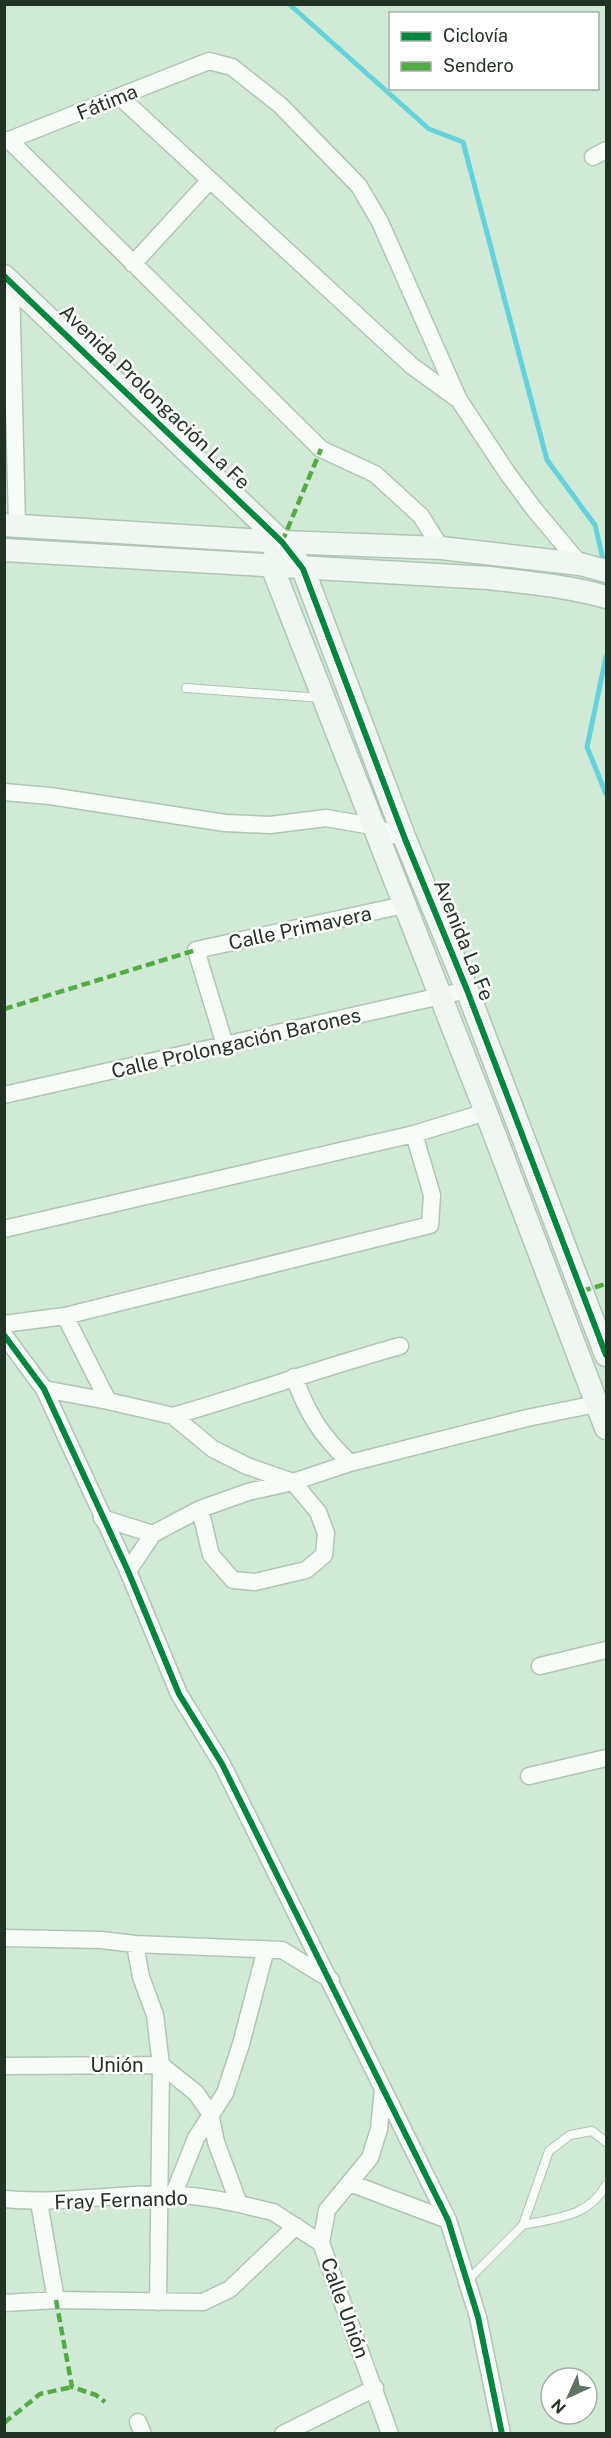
<svg xmlns="http://www.w3.org/2000/svg" width="611" height="2438" font-family="'Public Sans',sans-serif">
	<rect width="100%" height="100%" fill="#d0ead5"/>
	<g fill="none" stroke-linecap="round" stroke-linejoin="round">
		<!-- stream -->
		<path stroke="#64d2db" stroke-width="5" d="M289 4 429 129 463 142 547 460 595 525 603 559
			M606 657 587 747 606 794"/>
		<defs>
			<path id="lane" d="M186 688 322 698
				M523 2225C556 2218 589 2217 606 2185
				M467 2281 523 2225 549 2151 570 2135 592 2131 606 2142"/>
			<path id="street" d="M120 97 412 366 459 400
				M9 140 321 449 375 474 421 516 441 548
				M4 142 209 61 232 67 280 105 359 186 380 222 459 400 508 474 534 509 580 564
				M593 157 606 150
				M133 264 210 180
				M11 282 17 526
				M4 792 50 796 225 823 270 825 326 818 372 826 405 839
				M225 1045 196 950 404 905
				M4 1095 467 990
				M4 1229 414 1134 486 1112
				M4 1324 65 1316 430 1225 432 1195 414 1134
				M4 1335 44 1389 128 1571 179 1694 222 1764 448 2220 478 2317 502 2434
				M294 1377C308 1415 321 1435 350 1463
				M44 1389 108 1401 65 1316
				M108 1401 173 1416 213 1449 247 1466 293 1482 318 1512 326 1533 324 1555 306 1570 255 1582 233 1580 211 1555 200 1509
				M173 1416C249 1394 324 1367 400 1346
				M102 1518 153 1534
				M128 1571 153 1534 200 1509 248 1492 293 1482 350 1463 527 1418 606 1402
				M540 1666 606 1650
				M529 1776 606 1758
				M4 1938 101 1940 135 1944 282 1950 331 1980
				M135 1944 141 1977 155 2015 161 2065 158 2302
				M4 2066 161 2065 196 2093 210 2113 216 2142 239 2204 273 2212 321 2243
				M383 2089 379 2129 370 2158 327 2210 321 2243 390 2434
				M350 2183 448 2220
				M173 2196 196 2138 225 2093 241 2044 266 1949
				M4 2199C56 2204 106 2195 157 2194 184 2194 213 2198 239 2204
				M39 2202 56 2300
				M4 2303 56 2300 203 2302 230 2289 296 2226
				M138 2422 143 2434
				M283 2434 375 2388"/>
			<path id="secondary" d="M4 276 282 542 303 569 405 839 467 990 606 1355
				M4 525 282 542 441 548 580 564 606 571
				M282 542 271 564 486 1112 606 1428
				M4 550 489 578C529 583 568 586 606 597"/>
		</defs>
		<!-- lane casing -->
		<use href="#lane" stroke="#b0c5b4" stroke-width="10"/>
		<!-- street casing -->
		<use href="#street" stroke="#b0c5b4" stroke-width="19"/>
		<!-- secondary casing -->
		<use href="#secondary" stroke="#b0c5b4" stroke-width="25"/>
		<!-- lane -->
		<use href="#lane" stroke="#f8fcf9" stroke-width="8"/>
		<!-- street -->
		<use href="#street" stroke="#f8fcf9" stroke-width="16"/>
		<!-- secondary -->
		<use href="#secondary" stroke="#f0f7f2" stroke-width="22"/>
		<!-- quiet -->
		<path stroke="#52ac44" stroke-width="4.5" stroke-dasharray="9 4.5" stroke-linecap="butt" d="M282 542 321 449
			M4 1009 196 950
			M582 1291 606 1284
			M56 2300 72 2387 96 2395 105 2402
			M4 2423 40 2394 72 2387"/>
		<defs>
			<path id="cycleway" d="M4 276 282 542 303 569 405 839 467 990 606 1355
				M4 1335 44 1389 128 1571 179 1694 222 1764 448 2220 478 2317 502 2434"/>
		</defs>
		<!-- cycleway casing -->
		<use href="#cycleway" stroke="#fff" stroke-width="10"/>
		<!-- cycleway -->
		<use href="#cycleway" stroke="#00873e" stroke-width="6"/>
	</g>
	<g text-anchor="middle" stroke-width="5" stroke-linejoin="round" paint-order="stroke">
		<!-- street labels -->
		<g font-size="20" fill="#213325" stroke="#fff">
			<text transform="translate(107 102) rotate(-22)" y="7">Fátima</text>
			<text transform="translate(155 397) rotate(44)" y="7">Avenida Prolongación La Fe</text>
			<text transform="translate(300 928) rotate(-12)" y="7">Calle Primavera</text>
			<text transform="translate(464 940) rotate(68)" y="7">Avenida La Fe</text>
			<text transform="translate(236 1043) rotate(-13)" y="7">Calle Prolongación Barones</text>
			<text x="117" y="2072">Unión</text>
			<text transform="translate(121 2200) rotate(-2)" y="7">Fray Fernando</text>
			<text transform="translate(345 2308) rotate(70)" y="7">Calle Unión</text>
		</g>
	</g>
	<!-- border -->
	<rect width="611" height="2438" fill="none" stroke="#213325" stroke-width="12"/>
	<!-- legend -->
	<rect x="389" y="12" width="210" height="78" fill="#ffffff" stroke="#a6ada8" stroke-width="1.5"/>
	<rect x="401" y="32" width="30" height="9" fill="#00873e" stroke="#a6ada8" stroke-width="1.5"/>
	<text x="443" y="42" font-size="18" fill="#213325">Ciclovía</text>
	<rect x="401" y="62" width="30" height="9" fill="#52ac44" stroke="#a6ada8" stroke-width="1.5"/>
	<text x="443" y="72" font-size="18" fill="#213325">Sendero</text>
	<!-- north arrow -->
	<g transform="translate(569 2396) rotate(225)"><circle r="28" fill="#ffffff" stroke="#a6ada8" stroke-width="1.5"/>
	<path d="M0-4.5L10 22L0 15L-10 22Z" fill="#5e7363"/>
	<text y="-9" font-size="16" font-weight="bold" text-anchor="middle" fill="#213325">N</text>
	</g>
</svg>
